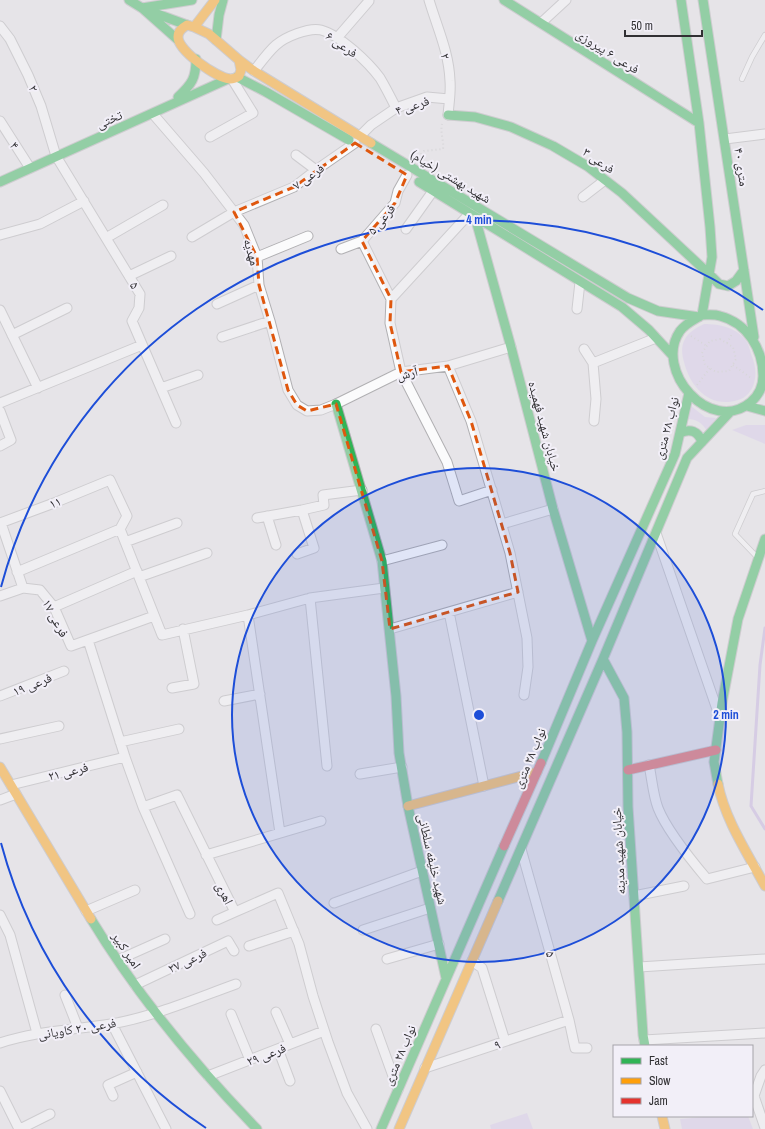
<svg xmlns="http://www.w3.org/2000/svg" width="765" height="1129" font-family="'Archivo Narrow','Noto Naskh Arabic',sans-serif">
	<rect width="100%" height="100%" fill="#e6e4e8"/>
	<!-- green -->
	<path fill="#d8cbec" d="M704 324C720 324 738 328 747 342 749 346 750 350 751 354 755 364 757 372 754 383 752 391 746 398 738 400 710 409 690 387 684 362 682 356 681 347 684 341 688 332 696 328 704 324Z
		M691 406 705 417 716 418 707 431C702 423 697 419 687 419Z
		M746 425H765V444L732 430Z
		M527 1113 533 1129H491L490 1125Z
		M715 1116H748L753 1129H682L680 1119Z"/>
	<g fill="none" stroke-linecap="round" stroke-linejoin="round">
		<!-- stream -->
		<path stroke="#c3afe1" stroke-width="3" d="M765 628 760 665 751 806 765 829"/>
		<defs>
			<path id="lane" d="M742 79 752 57 765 35
				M757 557 735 534 753 494 765 491"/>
			<path id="street" d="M429 0C437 27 449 52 450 81 451 92 449 103 448 115
				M541 23 566 0
				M0 26 10 39 28 75 41 106 56 156 140 294 139 308 132 321 176 423
				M337 38 369 1
				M254 71C261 62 268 52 276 45 285 37 309 27 321 30 340 35 369 63 380 78 386 88 391 98 396 108
				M153 114 204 173 244 225 257 257 259 285 270 321 288 390 297 405 307 411 321 410 336 404 401 372 448 366 511 347
				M0 121 30 168
				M360 136 371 125 396 108 427 97 449 99
				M210 137 253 113 232 79
				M725 139 765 134
				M296 155 316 170
				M583 197 605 180
				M406 229 433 191
				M0 235 40 224 84 201
				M192 237 234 212 294 187 316 170 355 143
				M106 238 163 205
				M362 241 391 299 390 323 401 372 447 462 459 501 492 490
				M341 249 362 241 395 203 398 191 407 175
				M257 257 308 236
				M129 276 171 256
				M391 299 470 213
				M217 304 259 285
				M577 309 580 282
				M0 310 38 388
				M12 335 67 308
				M222 337 270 321
				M584 349 593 363 596 399 594 421
				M593 363 656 338
				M448 366 471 421 510 553 527 638 528 667 524 695
				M161 388 198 375
				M0 403 142 345
				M0 411 11 440 0 446
				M267 516 276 545
				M257 518 302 510 324 505 323 495 362 490
				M0 523 54 503 110 480 127 516 120 529 17 572
				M1 523 23 588
				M502 524 553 509
				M120 529 162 635 248 615 310 598 384 588
				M656 533 719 715
				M125 542 177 523
				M297 554 314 548 302 510
				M382 561 442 545
				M139 577 207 553
				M0 596 23 588 40 590 54 607 71 646 154 616
				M310 598 327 766
				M54 607 137 571
				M449 612 484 786
				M248 615 280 833
				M390 629 518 592
				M88 640 125 757 143 807 177 795 235 912 278 893 299 944 313 996 328 1042 347 1093 367 1129
				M172 688 194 684 183 629
				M0 696 64 671
				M224 701 260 694
				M0 739 59 726
				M120 742 179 729
				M649 765C652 779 653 795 658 808 667 831 691 860 707 879L755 867
				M360 774 402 767
				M11 785 125 757
				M0 800 16 794
				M143 807 190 914
				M521 849 569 1020 575 1048H587
				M206 855 321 821
				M634 896 684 886
				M334 903 422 871
				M86 911 135 890
				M0 915 10 935 37 1033
				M217 920 235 912
				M363 930 430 908
				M249 946 294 931
				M387 959 439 944
				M118 960 165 939
				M472 961 482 968 505 1041
				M639 967 765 959
				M135 985 228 941 234 951
				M65 995 78 1028
				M276 1012 290 1044
				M231 1014 250 1060
				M112 1024 166 1129
				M376 1029 398 1090
				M644 1040 765 1033
				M0 1043C36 1031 74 1030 111 1024 153 1017 197 998 236 984
				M278 1049 290 1081
				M425 1068 569 1020
				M765 1070 761 1076 754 1096 765 1128
				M208 1076 324 1031
				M0 1091 19 1129
				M113 1096 108 1085 137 1072
				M20 1129 50 1114"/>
			<path id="fast" d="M129 0 142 8 178 40
				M504 0 699 123
				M681 0 699 123 710 227 712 257 702 315
				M703 0 754 337
				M142 8 192 0
				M149 11 187 25
				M216 40 219 15 223 0
				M237 77 266 92 349 140
				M178 97C192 84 196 78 196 59
				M448 115 475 117 511 127 553 146 587 166 622 193 709 274
				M371 143 628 298 658 311 699 317
				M0 182 228 79
				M419 182 622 307 649 330 673 356
				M475 217 511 347 553 509 592 641
				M709 274 719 284 728 286 736 281 744 270
				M702 315C708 315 714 314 720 316 747 323 763 349 763 376 763 386 759 395 751 402 710 436 653 370 680 331 686 323 694 320 702 315Z
				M336 404 382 561 396 696 399 753 408 806 446 978
				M747 406 765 411
				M680 433C690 428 698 431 702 442
				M603 659 624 698 627 732 628 807 643 1035 645 1046
				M541 763 592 641 675 454 689 393
				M718 784 714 762 722 703 738 619 765 539
				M498 901 603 659 687 458 730 412
				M91 919C137 995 195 1065 257 1129
				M381 1129 504 846"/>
			<path id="slow" d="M187 25 194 27 209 34 239 60 241 70 239 76C236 78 234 79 230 79 217 78 178 51 178 37 178 31 182 28 187 25Z
				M195 26 215 0
				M239 60 254 71 371 143
				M0 767 91 919
				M718 784C725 820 748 854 765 886
				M408 806 537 772
				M662 1116 665 1129
				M399 1129 498 901"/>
			<path id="jam" d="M628 770 716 750
				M504 846 541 763"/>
		</defs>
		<!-- lane casing -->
		<use href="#lane" stroke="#b1b0b3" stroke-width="6"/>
		<!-- street casing -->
		<use href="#street" stroke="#b1b0b3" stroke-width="11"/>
		<!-- fast casing -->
		<use href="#fast" stroke="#b1b0b3" stroke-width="11"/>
		<!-- slow casing -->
		<use href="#slow" stroke="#b1b0b3" stroke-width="11"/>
		<!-- jam casing -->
		<use href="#jam" stroke="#b1b0b3" stroke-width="11"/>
		<!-- path -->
		<path stroke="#c6c5c7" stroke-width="2" stroke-dasharray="1 3" stroke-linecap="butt" d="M418 157 424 151 443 149C444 140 440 133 442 124
			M691 336 707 346
			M720 339 733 347 736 359 729 371 716 372 705 365 702 353 710 341Z
			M727 343 732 334
			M733 365 751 378
			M697 385 710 368"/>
		<!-- lane -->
		<use href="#lane" stroke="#fbfbfc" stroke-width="4.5"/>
		<!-- street -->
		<use href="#street" stroke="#fbfbfc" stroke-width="9"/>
		<!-- fast -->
		<use href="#fast" stroke="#30b455" stroke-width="9"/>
		<!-- slow -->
		<use href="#slow" stroke="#ff9f0a" stroke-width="9"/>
		<!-- jam -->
		<use href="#jam" stroke="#e5322d" stroke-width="9"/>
	</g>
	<!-- marked area -->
	<path d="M0 0H765V1129H0ZM355 143 407 175 395 203 362 241 391 299 390 323 401 372 448 366 471 421 510 553 518 592 390 629 382 561 336 404 307 411 297 405 288 390 259 285 257 257 234 212 294 187Z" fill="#e6e4e8" fill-opacity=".55" fill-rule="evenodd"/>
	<path fill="none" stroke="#df570e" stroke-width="3" stroke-dasharray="8 5" stroke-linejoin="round" d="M355 143 407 175 395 203 362 241 391 299 390 323 401 372 448 366 471 421 510 553 518 592 390 629 382 561 336 404 307 411 297 405 288 390 259 285 257 257 234 212 294 187Z"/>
	<!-- distance rings -->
	<circle cx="479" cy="715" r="247" fill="#1d4ed8" fill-opacity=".12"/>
	<g fill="none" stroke="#1d4ed8" stroke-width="2">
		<circle cx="479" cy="715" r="247"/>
		<path d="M206 1128A495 495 0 0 1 1 843M1 587A495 495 0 0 1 763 310"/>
	</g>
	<g text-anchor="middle" stroke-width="4" stroke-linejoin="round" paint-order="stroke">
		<!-- street labels -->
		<g font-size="13" fill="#313033" stroke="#f2eff8">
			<text transform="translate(342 44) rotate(35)" y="5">فرعی ۶</text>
			<text transform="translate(608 51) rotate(32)" y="5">فرعی ۶ پیروزی</text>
			<text transform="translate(446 56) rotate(78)" y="5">۲</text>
			<text transform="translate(34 88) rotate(68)" y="5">۲</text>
			<text transform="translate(412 105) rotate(-18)" y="5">فرعی ۴</text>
			<text transform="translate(109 119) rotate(-24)" y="5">تختی</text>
			<text transform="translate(15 145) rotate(58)" y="5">۴</text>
			<text transform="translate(599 160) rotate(35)" y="5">فرعی ۳</text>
			<text transform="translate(742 167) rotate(82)" y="5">۴۰ متری</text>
			<text transform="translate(308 176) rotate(-35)" y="5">فرعی ۷</text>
			<text transform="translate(451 176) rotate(31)" y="5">شهید بهشتی (خیام)</text>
			<text transform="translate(381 219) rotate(-50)" y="5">فرعی ۵</text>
			<text transform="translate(252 252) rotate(74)" y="5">مهدیه</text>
			<text transform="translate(135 285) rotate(59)" y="5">۵</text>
			<text transform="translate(407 373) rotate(-14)" y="5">آرش</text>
			<text transform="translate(545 426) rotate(75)" y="5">خیابان شهید فهمیده</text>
			<text transform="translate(666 428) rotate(-75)" y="5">نواب ۲۸ متری</text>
			<text transform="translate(55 502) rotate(-21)" y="5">۱۱</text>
			<text transform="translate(56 618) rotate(62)" y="5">فرعی ۱۷</text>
			<text transform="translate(32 684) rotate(-22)" y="5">فرعی ۱۹</text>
			<text transform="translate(529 758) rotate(-67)" y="5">نواب ۲۸ متری</text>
			<text transform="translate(68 771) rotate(-14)" y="5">فرعی ۲۱</text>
			<text transform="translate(618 851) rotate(-93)" y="5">خیابان شهید مدینه</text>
			<text transform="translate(433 859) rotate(77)" y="5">شهید خلیفه سلطانی</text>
			<text transform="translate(225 893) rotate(63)" y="5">اهری</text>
			<text transform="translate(127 950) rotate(56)" y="5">امیر کبیر</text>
			<text transform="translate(551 954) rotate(74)" y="5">۵</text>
			<text transform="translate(187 960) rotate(-25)" y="5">فرعی ۲۷</text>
			<text transform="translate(77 1028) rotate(-9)" y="5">فرعی ۲۰ کاویانی</text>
			<text transform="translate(497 1044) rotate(-18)" y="5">۹</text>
			<text transform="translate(266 1054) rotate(-21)" y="5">فرعی ۲۹</text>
			<text transform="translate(399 1055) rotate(-67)" y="5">نواب ۲۸ متری</text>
		</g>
	</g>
	<circle cx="479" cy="715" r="6" fill="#1d4ed8" stroke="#f2eff8" stroke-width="2"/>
	<g font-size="12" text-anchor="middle" font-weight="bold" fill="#1d4ed8" stroke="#f2eff8" stroke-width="4" stroke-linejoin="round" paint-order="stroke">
		<text x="479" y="224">4 min</text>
		<text x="726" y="719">2 min</text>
	</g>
	<!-- legend -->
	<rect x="613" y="1045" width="140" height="72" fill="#f2eff8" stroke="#a5a3a9"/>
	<rect x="621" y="1058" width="20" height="6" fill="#30b455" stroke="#a5a3a9"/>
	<text x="649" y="1065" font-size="12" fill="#313033">Fast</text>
	<rect x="621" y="1078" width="20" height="6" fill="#ff9f0a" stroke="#a5a3a9"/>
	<text x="649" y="1085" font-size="12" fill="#313033">Slow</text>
	<rect x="621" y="1098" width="20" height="6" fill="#e5322d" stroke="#a5a3a9"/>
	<text x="649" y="1105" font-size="12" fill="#313033">Jam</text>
	<!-- scale -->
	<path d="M625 30v6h77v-6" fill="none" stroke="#313033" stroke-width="2"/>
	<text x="631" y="30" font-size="12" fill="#313033" stroke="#f2eff8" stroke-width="3" paint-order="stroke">50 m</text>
</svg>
